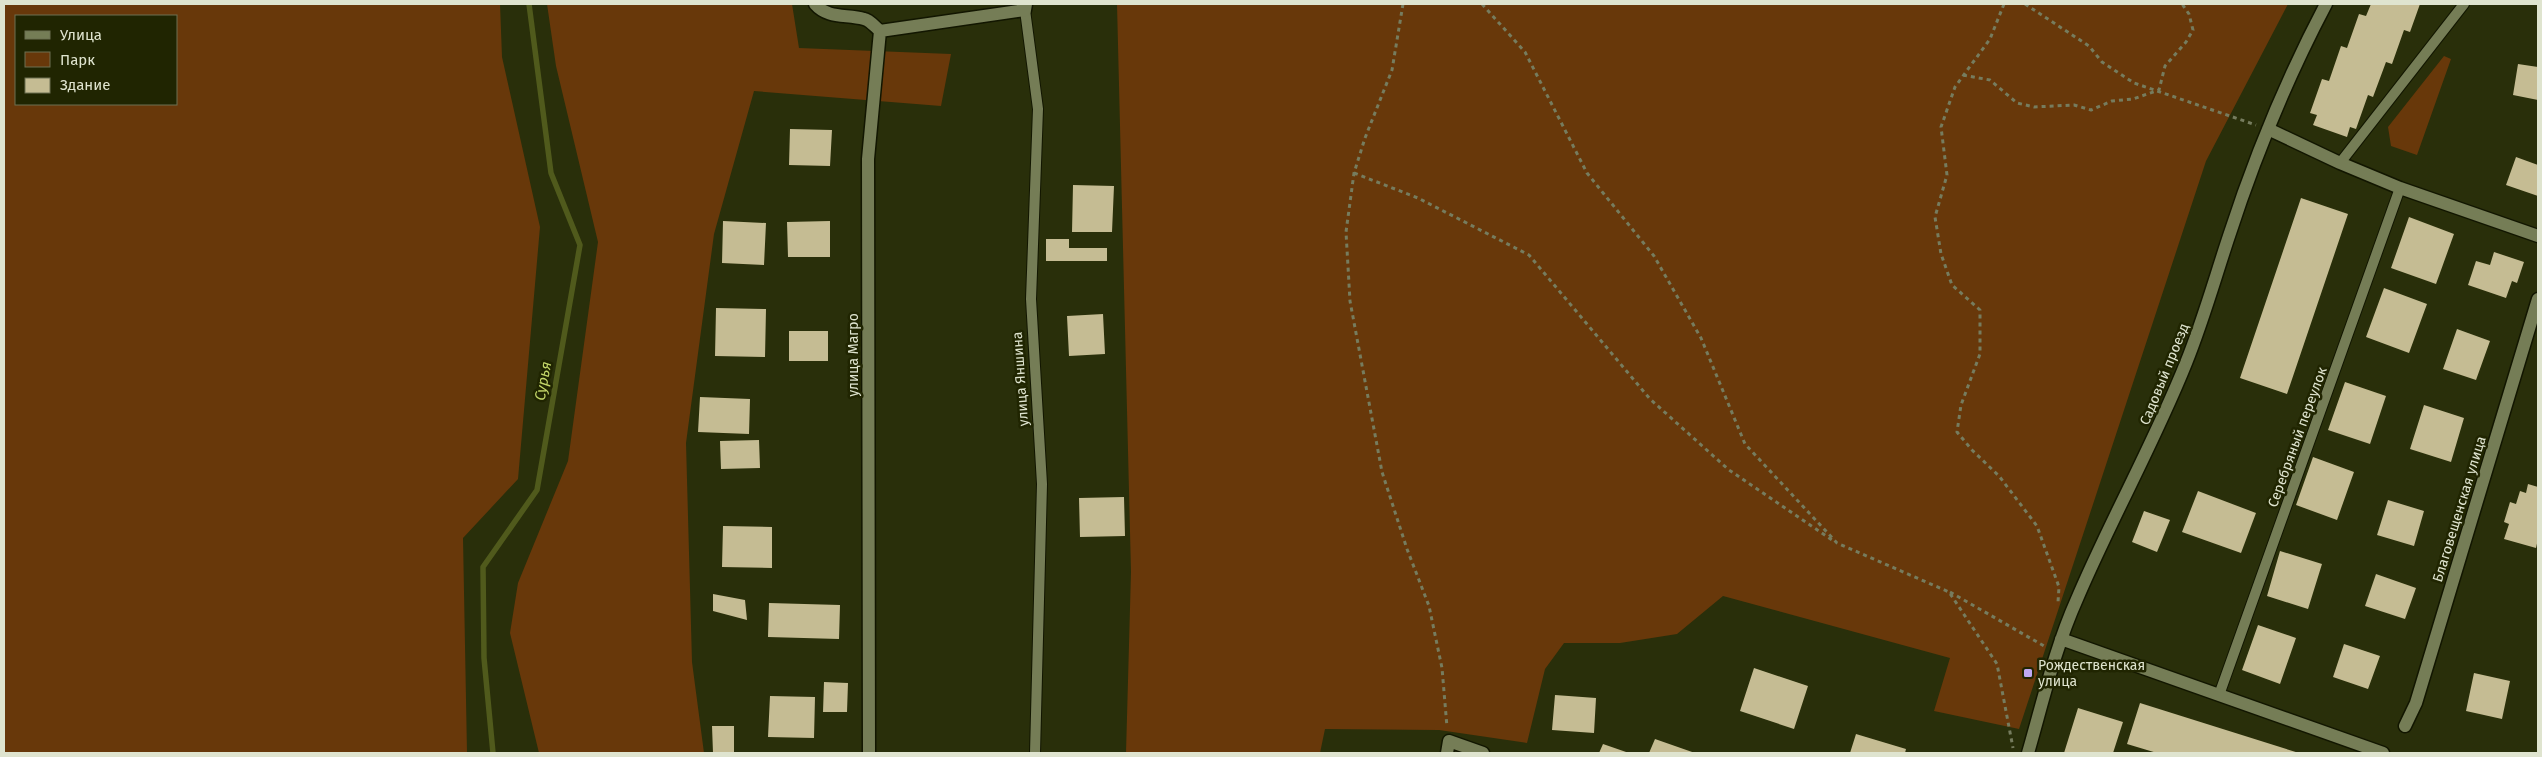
<svg xmlns="http://www.w3.org/2000/svg" width="2542" height="757" font-family="'Fira Sans',sans-serif">
	<rect width="100%" height="100%" fill="#292f0a"/>
	<!-- green -->
	<path fill="#68380a" fill-rule="evenodd" d="M4 4H500L502 57 540 227 518 479 463 538 467 753H4ZM16 16H176V104H16Z
		M547 4H792L799 48 951 54 941 106 754 91 714 234 686 443 692 662 704 753H539L510 633 518 583 568 461 598 242 556 66Z
		M1117 4H2288L2206 161 2019 729 1934 711 1950 658 1723 596 1677 634 1620 643H1564L1545 669 1527 743 1439 730 1325 729 1320 753H1126L1131 572Z
		M2444 56 2451 59 2417 155 2391 146 2388 127Z"/>
	<g fill="none" stroke-linecap="round" stroke-linejoin="round">
		<!-- stream -->
		<path stroke="#505a1c" stroke-width="5.5" d="M493 753 484 658 483 567 537 490 580 245 551 173 529 4"/>
	</g>
	<!-- building -->
	<path fill="#c5bc93" d="M2371 4H2420L2410 32 2404 30 2392 64 2386 62 2373 97 2368 95 2356 129 2350 127 2347 137 2313 125 2317 115 2310 113 2322 79 2329 81 2341 46 2347 48 2359 14 2366 16Z
		M2518 64 2538 67V100L2513 95Z
		M790 129 832 130 830 166 789 165Z
		M2516 157 2538 165V196L2506 185Z
		M1073 185 1114 186 1112 232H1072Z
		M2301 198 2348 214 2287 394 2240 378Z
		M2409 217 2454 234 2436 284 2391 268Z
		M723 221 766 223 764 265 722 263Z
		M830 221V257H788L787 222Z
		M1046 239H1069V248H1107V261H1046Z
		M2494 252 2524 262 2517 283 2512 281 2506 298 2468 285 2476 261 2490 265Z
		M2384 288 2427 304 2409 353 2366 337Z
		M716 308 766 309 765 357 715 356Z
		M1103 314 1105 354 1069 356 1067 316Z
		M2457 329 2490 341 2476 380 2443 369Z
		M789 331H828V361H789Z
		M2345 382 2386 396 2370 444 2328 430Z
		M700 397 750 399 749 434 698 432Z
		M2424 405 2464 418 2451 462 2410 449Z
		M759 440 760 468 721 469 720 441Z
		M2313 457 2354 472 2337 520 2296 505Z
		M2528 484 2538 487V539L2536 548 2504 539 2509 524 2504 522 2510 502 2516 504 2520 491 2526 493Z
		M2198 491 2256 513 2241 553 2182 532Z
		M1124 497 1125 536 1080 537 1079 498Z
		M2388 500 2424 511 2414 546 2377 535Z
		M2144 511 2170 520 2157 552 2132 542Z
		M723 526 772 527V568L722 567Z
		M2280 551 2322 564 2308 609 2267 596Z
		M2376 574 2416 588 2405 619 2365 606Z
		M713 594 745 600 747 620 713 611Z
		M769 603 840 605 839 639 768 637Z
		M2258 625 2296 638 2280 684 2242 670Z
		M2344 644 2380 656 2368 689 2333 677Z
		M1754 668 1808 686 1794 729 1740 711Z
		M2474 673 2510 681 2502 719 2466 711Z
		M824 682 848 683 847 712H823Z
		M1555 695 1596 698 1594 733 1552 730Z
		M770 696 815 697 814 738 768 737Z
		M2140 703 2299 753H2157L2127 744Z
		M2078 708 2123 722 2113 753H2064Z
		M712 726H734V753H713Z
		M1856 734 1906 749 1905 753H1850Z
		M1655 739 1695 753H1649Z
		M1603 744 1629 753H1599Z"/>
	<g fill="none" stroke-linecap="round" stroke-linejoin="round">
		<defs>
			<path id="service" d="M1025 10 1038 109 1031 299 1042 484 1035 753
				M2340 163 2464 4
				M2219 695 2400 188"/>
			<path id="minor" d="M815 4C828 19 846 14 864 19 870 20 875 27 880 31L868 159 869 753
				M880 31 1025 10 1026 4
				M2268 129 2340 163 2400 188 2538 236
				M2061 639 2383 753
				M2405 726 2416 703 2538 299
				M1447 753 1449 741 1483 753
				M2028 753C2043 701 2055 648 2077 599 2111 519 2154 443 2186 363 2203 321 2215 278 2229 236 2255 156 2287 78 2326 4"/>
		</defs>
		<!-- service casing -->
		<use href="#service" stroke="#121600" stroke-width="12"/>
		<!-- minor casing -->
		<use href="#minor" stroke="#121600" stroke-width="15"/>
		<!-- path -->
		<path stroke="#767c5e" stroke-width="3" stroke-dasharray="4 4" stroke-linecap="butt" d="M1403 4 1392 70 1365 138 1354 173 1346 232 1350 301 1382 472 1407 549 1429 606 1442 668 1447 727
			M1482 4 1525 52 1587 173 1654 256 1701 338 1745 444 1837 543 1949 592 1997 664 2013 748
			M2004 4 1990 39 1955 87 1941 127 1947 175 1935 217 1941 254 1952 285 1980 310V354L1961 405 1957 432 1972 450 1999 476 2037 526 2059 587 2058 602
			M2025 4 2089 46 2102 62 2134 83 2256 125
			M1963 75 1990 80 2017 103 2034 107 2074 105 2091 110 2112 101 2133 99 2159 90 2165 66 2186 42 2193 30 2189 14 2182 4
			M1354 173 1418 198 1529 255 1650 399 1729 470 1832 540
			M1950 592 2044 646"/>
		<!-- service -->
		<use href="#service" stroke="#757d56" stroke-width="10"/>
		<!-- minor -->
		<use href="#minor" stroke="#757d56" stroke-width="12"/>
	</g>
	<!-- markers -->
	<rect fill="#bfa9f4" stroke="#202501" stroke-width="2" x="2023" y="668" width="10" height="10" rx="2.5"/>
	<g text-anchor="middle" stroke-width="5" stroke-linejoin="round" paint-order="stroke">
		<!-- street labels -->
		<g font-size="14" fill="#dfe4cf" stroke="#202501">
			<text transform="translate(853 355) rotate(-90)" y="5">улица Магро</text>
			<text transform="translate(2164 374) rotate(-68)" y="5">Садовый проезд</text>
			<text transform="translate(1020 379) rotate(-94)" y="5">улица Яншина</text>
			<text transform="translate(2297 437) rotate(-70)" y="5">Серебряный переулок</text>
			<text transform="translate(2459 509) rotate(-73)" y="5">Благовещенская улица</text>
		</g>
		<!-- poi labels -->
		<g font-size="14" fill="#dfe4cf" stroke="#202501" text-anchor="start">
			<text x="2038" y="670">Рождественская<tspan x="2038" dy="16">улица</tspan></text>
		</g>
		<!-- water labels -->
		<g font-size="15" font-style="italic" fill="#c4d769" stroke="#202501">
			<text transform="translate(543 381) rotate(-80)" y="5">Сурья</text>
		</g>
	</g>
	<!-- border -->
	<rect width="2542" height="757" fill="none" stroke="#dfe4cf" stroke-width="10"/>
	<!-- legend -->
	<rect x="15" y="15" width="162" height="90" fill="#202501" stroke="#6c7153"/>
	<rect x="25" y="31" width="25" height="8" fill="#757d56" stroke="#6c7153"/>
	<text x="60" y="40" font-size="15" fill="#dfe4cf">Улица</text>
	<rect x="25" y="52" width="25" height="15" fill="#68380a" stroke="#6c7153"/>
	<text x="60" y="65" font-size="15" fill="#dfe4cf">Парк</text>
	<rect x="25" y="78" width="25" height="15" fill="#c5bc93" stroke="#6c7153"/>
	<text x="60" y="90" font-size="15" fill="#dfe4cf">Здание</text>
</svg>
